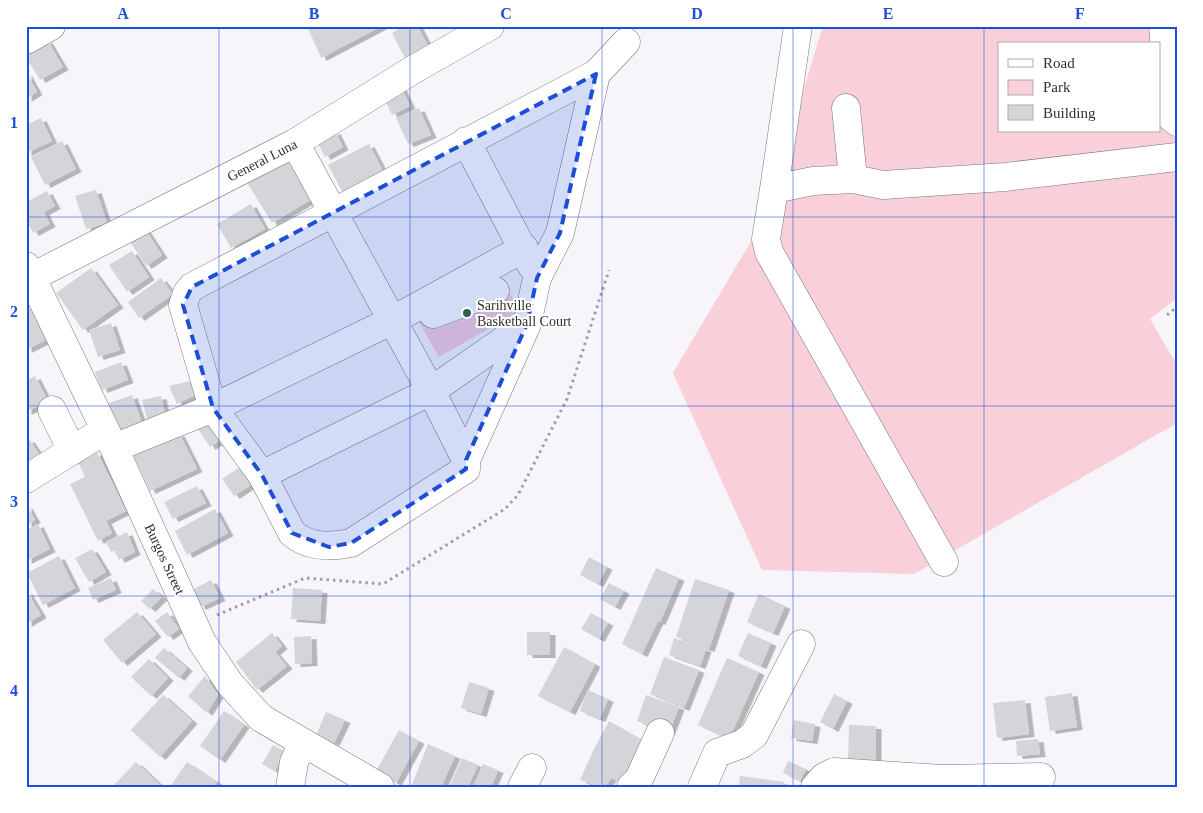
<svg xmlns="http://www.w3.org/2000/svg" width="1203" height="813" font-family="Georgia,serif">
	<defs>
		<filter id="shadow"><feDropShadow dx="5.5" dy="3" stdDeviation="0" flood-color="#0004"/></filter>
	</defs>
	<rect width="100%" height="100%" fill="#f7f5f9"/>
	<!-- green -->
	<path fill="#f9cfda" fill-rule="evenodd" d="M823 26H1177V298L1150 319 1177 365V423L914 574 762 570 673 373 763 221ZM999 44H1159V131H999Z
		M496 269 520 311 439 357 415 315Z"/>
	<!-- building -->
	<path fill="#d4d5d8" filter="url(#shadow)" d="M307 26H382L321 58Z
		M405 26H418L430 50 407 62 392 33Z
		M47 40 63 67 40 80 26 57V52Z
		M26 72 37 92 26 99Z
		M401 87 410 106 392 115 383 96Z
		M419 108 431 135 408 144 396 118Z
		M41 118 52 141 26 153V125Z
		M335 131 343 147 325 157 316 140Z
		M62 141 76 169 45 185 31 157Z
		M369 144 384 173 343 193 328 165Z
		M289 149 317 196 272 223 243 176Z
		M96 190 107 223 86 229 75 196Z
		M47 191 55 206 44 212 50 224 33 233 26 219V202Z
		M251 204 265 229 231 248 217 224Z
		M145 229 162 255 146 266 129 240Z
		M132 251 149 277 127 292 109 265Z
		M91 268 118 305 83 330 56 293Z
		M161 278 173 294 139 318 128 302Z
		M26 301 46 340 26 350Z
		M111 323 120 350 98 357 89 330Z
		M121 362 128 380 102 390 95 372Z
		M35 376 48 401 26 412V381Z
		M190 381 197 394 177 404 169 386Z
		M132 395 142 423 116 431 106 404Z
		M161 396 165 414 147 419 142 400Z
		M214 414 229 434 210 447 196 426Z
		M179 433 197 469 150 491 133 454Z
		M29 439 39 454 26 463V441Z
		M97 452 126 511 106 521 112 533 98 541 70 484 85 477 78 462Z
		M243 465 255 482 234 496 222 479Z
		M197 486 206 503 173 519 164 502Z
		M26 504 35 520 26 526Z
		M215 509 228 533 187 555 175 531Z
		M38 524 50 549 26 561V530Z
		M127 532 135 552 119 560 115 550 111 552 106 542Z
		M92 549 106 572 89 582 75 558Z
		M59 556 75 588 43 605 27 573Z
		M589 557 607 567 598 584 580 575Z
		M656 568 679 578 660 622 658 621 642 654 622 644Z
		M111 578 116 590 93 600 88 588Z
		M695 579 729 590 709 649 676 637Z
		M211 580 220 598 200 607 192 590Z
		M609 583 624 591 615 607 600 599Z
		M293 588 322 590 320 621 291 619Z
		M153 589 162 597 150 609 141 601Z
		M26 590 41 615 26 624Z
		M759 594 785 606 773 633 747 622Z
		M137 612 156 634 122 663 103 640Z
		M167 612 179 629 168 637 155 621Z
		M591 613 608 623 599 639 581 629Z
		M527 632H550V655H527Z
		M272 633 282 646 275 652 287 666 257 690 236 662Z
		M748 633 771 643 761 666 738 656Z
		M311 636 312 663 295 664 294 637Z
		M674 638 706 649 700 666 669 655Z
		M564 647 595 664 570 712 538 696Z
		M164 648 187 668 179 678 155 658Z
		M664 657 699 670 684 708 650 694Z
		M727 658 759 672 729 739 698 725Z
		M149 659 168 678 151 696 131 677Z
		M205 676 218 695 207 713 188 696Z
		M469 682 489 688 481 714 461 708Z
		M588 690 608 699 600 719 580 711Z
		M1072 693 1077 727 1050 731 1045 697Z
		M834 694 847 701 833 729 820 722Z
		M163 695 192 721 160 757 131 730Z
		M646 695 679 707 669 733 637 721Z
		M1025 700 1029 734 997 738 993 703Z
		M224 711 244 725 220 760 200 746Z
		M326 712 345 720 334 743 316 735Z
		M794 720 815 724 812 741 791 738Z
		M609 721 647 743 625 784 611 778 605 787H601L580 780 593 751Z
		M849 725 876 726V765L848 764Z
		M399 730 419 741 396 783 376 771Z
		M1038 739 1040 754 1017 756 1016 741Z
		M428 744 455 756 441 787H411Z
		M273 745 286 753 275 771 262 764Z
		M462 758 478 765 468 787H449Z
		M788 761 806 769 800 781 783 773Z
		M136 762 161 786 160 787H112Z
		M187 762 217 782 213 787H170Z
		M483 764 498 770 491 787H473Z
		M740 776 784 782V787H739Z"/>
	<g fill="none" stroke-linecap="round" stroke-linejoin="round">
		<defs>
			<path id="minor" d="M1163 26 1170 116 1177 122
				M26 40 51 26
				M596 74 560 233 537 278 527 324 466 460V469L351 543C331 547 309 548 292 533L262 475 213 408 183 305 187 293 192 287 596 74 626 42
				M846 108 853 179 883 185 1005 177 1177 157
				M466 141 531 265
				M295 143 431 391 466 460
				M853 179 813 181 774 189 766 239 769 252 944 562
				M774 189 798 26
				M26 266 114 448 202 642 230 684 261 718 380 787
				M26 280 295 143 411 71 490 26
				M433 314 495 291
				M52 410 72 451
				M114 448 213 408 393 320 524 248
				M262 475 431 391 527 324
				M26 479 105 430
				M290 787 294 762 303 743
				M522 787 532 768
				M631 787 639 779 660 733
				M702 787 717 753 742 744 754 735 801 644
				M815 787 824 777 834 772 942 779 1041 777"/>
		</defs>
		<!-- minor casing -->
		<use href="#minor" stroke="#777679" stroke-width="29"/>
		<!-- path -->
		<path stroke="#a09fa2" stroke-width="3" stroke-dasharray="2.5 4" stroke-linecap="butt" d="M1167 315 1177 307
			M217 615 305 578 383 584 505 509 518 495 567 399 609 270"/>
		<!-- minor -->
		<use href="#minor" stroke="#fff" stroke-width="28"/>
	</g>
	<!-- marked area -->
	<path fill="#1d4ed8" fill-opacity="0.2" stroke="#1d4ed8" stroke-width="4" stroke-dasharray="10 6" stroke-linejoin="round" d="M596 74 560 233 537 278 527 324 466 460V469L351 543 329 547 292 533 262 475 213 408 183 305 192 287Z"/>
	<!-- grid -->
	<path fill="none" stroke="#1d4ed8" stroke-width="1" stroke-opacity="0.55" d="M219 26V787M410 26V787M602 26V787M793 26V787M984 26V787M26 217H1177M26 406H1177M26 596H1177"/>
	<!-- markers -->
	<circle fill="#276552" stroke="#fff" stroke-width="2" cx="467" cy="313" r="5"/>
	<g text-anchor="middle" stroke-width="4" stroke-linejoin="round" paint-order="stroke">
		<!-- street labels -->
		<g font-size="14" fill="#2f2f30" stroke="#fff">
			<text transform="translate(262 160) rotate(-27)" y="5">General Luna</text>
			<text transform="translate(165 559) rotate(65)" y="5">Burgos Street</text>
		</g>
		<!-- poi labels -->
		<g font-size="14" fill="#2f2f30" stroke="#fff" text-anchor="start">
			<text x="477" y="310">Sarihville<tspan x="477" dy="16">Basketball Court</tspan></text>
		</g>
	</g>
	<!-- border -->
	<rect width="1203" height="813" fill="none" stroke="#ffffff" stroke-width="55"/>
	<!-- legend -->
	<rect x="998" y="42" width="162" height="90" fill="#ffffff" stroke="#acacac"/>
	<rect x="1008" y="59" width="25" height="8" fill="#ffffff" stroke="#acacac"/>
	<text x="1043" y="68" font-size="15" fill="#2f2f30">Road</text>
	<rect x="1008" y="80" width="25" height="15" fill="#f9cfda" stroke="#acacac"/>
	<text x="1043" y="92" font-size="15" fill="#2f2f30">Park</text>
	<rect x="1008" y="105" width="25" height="15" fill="#d4d5d8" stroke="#acacac"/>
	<text x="1043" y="118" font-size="15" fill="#2f2f30">Building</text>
	<rect x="28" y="28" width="1148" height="758" fill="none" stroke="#1d4ed8" stroke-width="2"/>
	<g font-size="16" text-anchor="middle" font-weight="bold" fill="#1d4ed8">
		<text x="123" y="19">A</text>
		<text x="314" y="19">B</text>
		<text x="506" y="19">C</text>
		<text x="697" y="19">D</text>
		<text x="888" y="19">E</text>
		<text x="1080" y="19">F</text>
		<text x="14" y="128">1</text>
		<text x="14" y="317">2</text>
		<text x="14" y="507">3</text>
		<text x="14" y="696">4</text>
	</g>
</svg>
